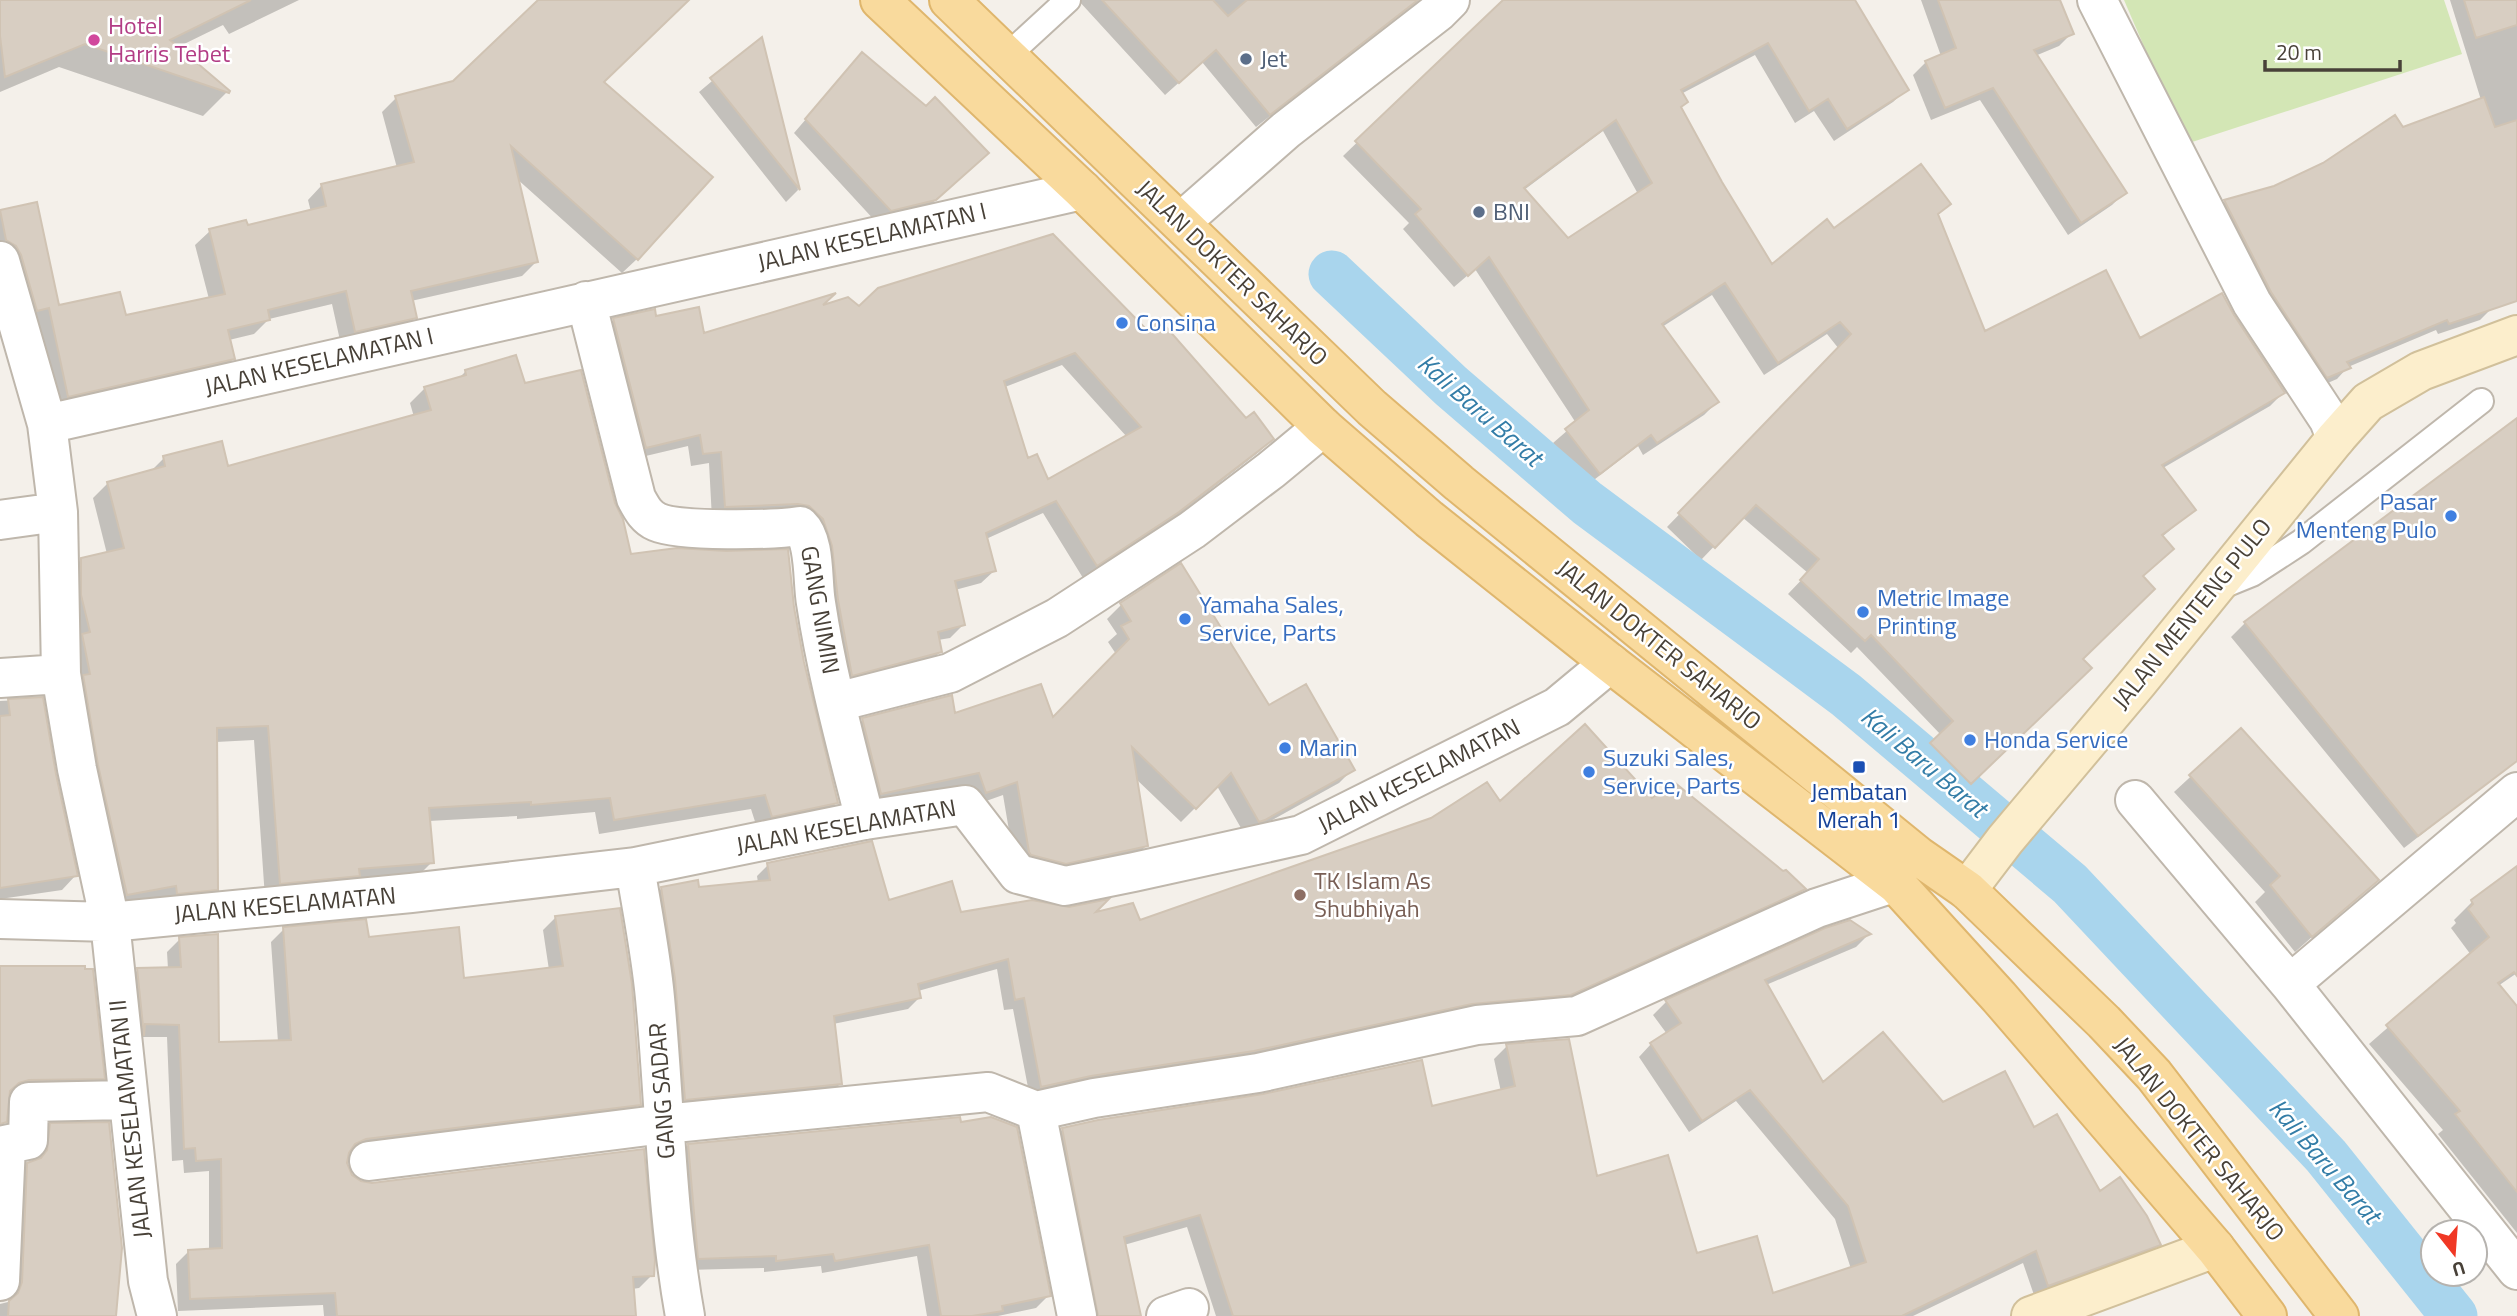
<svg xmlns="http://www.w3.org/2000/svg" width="2517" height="1316" font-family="'Titillium Web',sans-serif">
	<rect width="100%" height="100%" fill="#f4f0ea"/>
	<!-- green -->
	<path fill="#d3e6b5" d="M2124 0H2444L2462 54 2186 144Z"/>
	<!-- shadow -->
	<path fill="#0003" fill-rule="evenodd" d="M0 0H299L229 34 223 25 176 48 228 91 203 116 59 67 0 92Z
		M555 0H687L602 82 637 259 622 273 516 178 536 262 522 276 411 301 415 317 401 332 341 345 332 304 269 319 254 334 229 340 233 359 218 373 54 410 0 259V212L36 204 58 307 124 317 209 299 195 245 210 231 246 228 311 212 308 200 322 185 397 168 382 112 396 98 454 82Z
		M1078 0H1417L1256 127 1202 62 1165 95Z
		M1505 0H1853L1907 89 1893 102 1834 141 1814 111 1795 123 1755 55 1681 94 1686 102 1679 109 1720 183 1771 266 1833 231 1949 204 1937 216 1984 333 2139 341 2283 393 2270 406 2163 468 2194 510 2162 537 2142 577 2081 659 2089 668 1957 795 1918 757 1941 735 1857 647 1851 653 1788 594 1808 573 1742 517 1701 560 1667 527 1839 349 1827 334 1764 375 1712 295 1662 327 1717 402 1704 415 1643 455 1638 446 1586 486 1553 443 1576 423 1475 269 1454 287 1403 229 1409 223 1343 156ZM1603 131 1638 194 1567 241 1524 190Z
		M1921 0H2058L2072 33 2059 46 2035 56 2125 192 2112 205 2068 235 1980 100 1931 120 1913 75 1926 62 1941 56Z
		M2450 0H2517V292L2491 309 2480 320 2438 334 2436 330 2348 367 2337 379 2316 388 2214 213 2225 202 2275 188 2402 129 2481 100Z
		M761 40 798 190 786 202 699 92Z
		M862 54 973 165 922 213 877 223 794 133Z
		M818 308 859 309 1148 333 1246 421 1272 439 1259 452 1165 525 1083 578 1043 513 986 539 994 571 981 583 955 590 963 625 950 638 938 640 940 652 927 665 840 687 785 516 712 519 709 463 691 466 688 446 633 459 601 333 614 320 655 318 703 336ZM1062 365 1127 437 1047 481 1027 460 1005 387Z
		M465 372 524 385 613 504 629 556 793 607 803 662 836 803 821 818 758 831 751 809 599 834 595 812 517 819V816L429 821 432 862 417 877 265 898 254 740 216 742V889L201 904 112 909 66 575 82 559 107 554 93 498 108 483 149 473 164 458 227 468 414 417 410 403 425 388 458 379Z
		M2517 421V760L2404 848 2231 637 2245 623Z
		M1181 566 1268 707 1353 769 1339 783 1245 835 1217 786 1181 822 1135 778 1146 846 1132 860 1050 877 1015 866 1003 795 972 806 965 786 867 807 849 734 863 720 954 715 1052 720 1116 654 1108 642 1117 634 1107 619 1121 605Z
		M41 699 76 875 62 890 0 899V701Z
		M2240 731 2376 880 2295 952 2255 902 2265 892 2174 792Z
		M1651 800 1804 889 1793 900 1559 1005 1030 1098 1013 1009 1004 1010 997 969 918 991 919 998 908 1009 833 1024 840 1084 829 1095 674 1110 650 900 661 889H698L758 883 757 876 768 865 888 902 960 914 1091 915 1139 922 1499 804Z
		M2517 868V973L2498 986 2517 1008V1233L2438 1134 2443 1130 2369 1044 2471 955 2451 928 2456 923 2454 920 2472 902Z
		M555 918 639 1104 626 1117 352 1151 347 1154 346 1163 351 1176 360 1183 652 1275 639 1288 632 1289 634 1316H324L323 1305 178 1311 176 1264 189 1251 209 1250V1171L184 1173 183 1160 172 1161 167 1037H141L125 982 138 970 168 969 167 952 180 939 217 1044 278 1042 271 942 284 929 367 939 462 980 549 970 543 930Z
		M1826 930 1869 934 1856 947 1766 985 1822 1085 1943 1104 2033 1129 2100 1193 2159 1244 2146 1257 2035 1298 2023 1263 1913 1316H1216L1187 1227 1124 1245 1139 1316H1084L1050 1142 1063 1129 1431 1109 1501 1092 1494 1059 1507 1046 1596 1178 1695 1255 1772 1296 1851 1269 1835 1219 1736 1101 1689 1132 1639 1057 1651 1044 1667 1034 1653 1015 1666 1002Z
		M0 967 103 1078 90 1091 8 1094 5 1121 0 1126Z
		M958 1119 1049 1295 1036 1308 998 1316H927L917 1256 822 1273 821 1266 764 1272V1268L686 1270 676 1158 688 1145Z
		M51 1125 115 1316H0V1304L8 1302 10 1296 15 1177 28 1164 36 1161 38 1138Z"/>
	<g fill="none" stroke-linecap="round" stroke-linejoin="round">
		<!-- canal -->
		<path stroke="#a9d5ed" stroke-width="47" d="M1332 274 1451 386 1587 503 1846 695 2070 884 2326 1156 2454 1316"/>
	</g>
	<!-- building -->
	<path fill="#d8cec2" stroke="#d0c3b3" stroke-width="2" fill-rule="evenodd" d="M0 0H251L170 40 230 91 229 93 85 44 5 77 0 36Z
		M538 0H689L604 82 713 177 638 260 511 146 538 262 411 291 417 318 355 332 346 291 268 310 270 320 228 330 235 359 68 397 49 308 37 311 21 255 16 246 6 240 0 210 37 202 59 305 120 292 126 315 225 294 209 229 246 220 248 225 326 206 321 184 414 162 395 96 453 81Z
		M1102 0H1213L1228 16 1247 0H1418L1270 115 1216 50 1179 83Z
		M1503 0H1855L1909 90 1847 129 1828 99 1809 111 1768 43 1681 90 1688 102 1681 107 1722 182 1772 264 1827 219 1834 228 1921 164 1951 204 1938 214 1985 331 2106 270 2140 338 2222 293 2234 315 2285 393 2162 465 2196 510 2162 535 2174 549 2143 576 2155 589 2083 659 2092 668 1971 784 1930 743 1953 721 1871 635 1865 641 1800 580 1819 559 1756 505 1715 548 1678 513 1851 334 1840 322 1778 363 1725 283 1662 324 1719 402 1657 443 1651 435 1600 474 1565 429 1589 410 1489 257 1468 276 1415 214 1421 209 1355 141ZM1616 120 1652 183 1568 238 1524 188Z
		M1938 0H2060L2074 34 2034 50 2127 193 2081 223 1993 88 1945 108 1925 61 1956 48Z
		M2464 0H2517V25L2476 38Z
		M762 37 800 190 710 78Z
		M862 52 926 106 935 97 989 153 936 200 891 211 805 119Z
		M2484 97 2495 127 2517 120V301L2449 324 2447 320 2347 362 2351 368 2327 378 2271 292 2224 200 2274 186 2323 163 2395 115 2403 127Z
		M1053 234 1148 331 1160 320 1246 418 1254 412 1274 439 1179 512 1097 566 1056 501 986 533 996 571 955 581 965 625 938 632 942 652 852 676 838 600 832 546 823 519 809 506 798 504 725 507 721 452 703 454 700 435 646 448 613 318 655 309 656 316 699 307 704 333 836 293 823 305 848 297 859 306 878 288ZM1075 353 1141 427 1048 479 1037 454 1028 458 1004 381Z
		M516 355 525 383 581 370 615 503 623 519 631 554 677 548 726 551 788 549 794 607 804 662 838 803 772 817 765 795 614 820 610 798 531 805V802L429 808 434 863 359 869 360 876 280 884 268 726 217 728 218 890 177 894 176 886 127 895 98 765 83 675 90 674 82 634 90 632 81 595V558L124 548 107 482 165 466 163 456 222 441 228 466 431 410 424 387 466 375 465 370Z
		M2517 418V761L2418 836 2244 622Z
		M1181 563 1269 705 1306 684 1355 770 1265 820 1259 822 1231 773 1196 809 1132 747 1148 846 1066 864 1031 855 1029 852 1017 782 986 793 979 773 881 794 862 718 952 695 955 713 1041 684 1053 717 1129 639 1121 626 1131 621 1120 603Z
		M43 697 56 774 78 876 0 888V716L10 715 8 699Z
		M1585 724 1652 798 1674 782 1783 871 1786 870 1806 889 1571 995 1472 1004 1254 1051 1091 1076 1041 1087 1024 998 1015 1000 1008 959 918 984 921 998 834 1016 842 1084 685 1100 675 979 661 887 698 880 699 887 770 880 767 863 872 841 889 900 952 881 961 912 1032 900 1069 907 1109 899 1096 912 1133 903 1140 920 1431 818 1487 782 1500 801Z
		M2241 728 2379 880 2312 937 2270 885 2280 876 2189 775Z
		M2517 866V976L2514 972 2498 983 2517 1006V1192L2455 1114 2460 1111 2386 1025 2489 937 2468 909 2473 904 2471 900Z
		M620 908 632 984 641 1105 366 1139 355 1144 349 1153 347 1163 352 1175 361 1181 372 1183 644 1149 655 1260 654 1276 633 1277 636 1316H337L335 1293 190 1299 188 1250 222 1248 221 1159 196 1161 195 1148 184 1149 179 1025 145 1024 144 1036 137 968 181 967 179 937 218 934 219 1042 291 1040 283 927 366 919 369 937 459 927 464 978 563 966 555 916Z
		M1850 920 1871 934 1765 980 1823 1082 1883 1032 1943 1102 2005 1071 2034 1127 2057 1114 2100 1191 2120 1177 2147 1216 2161 1245 2048 1286 2036 1251 1902 1316H1233L1200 1215 1124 1237 1141 1316H1098L1062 1128 1098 1120 1263 1094 1422 1060 1432 1106 1515 1086 1506 1044 1569 1039 1597 1176 1668 1155 1697 1253 1757 1236 1773 1293 1866 1262 1848 1206 1750 1090 1702 1121 1650 1043 1681 1023 1665 1000 1825 928Z
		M0 966H85V969H93L105 1079 29 1080 19 1083 10 1091 7 1122 0 1124Z
		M960 1117 961 1122 991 1117 1017 1127 1051 1296 1002 1306 1003 1311 972 1316H941L929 1245 835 1261 833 1254 776 1261V1256L698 1259 688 1144Z
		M109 1122 122 1248 116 1316H8L9 1301 18 1293 22 1282 27 1163 41 1158 47 1150 50 1123Z"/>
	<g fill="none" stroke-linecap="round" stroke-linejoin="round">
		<defs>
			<path id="lane" d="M1007 56 1068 0
				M2220 587 2252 574 2301 542 2481 401"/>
			<path id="street" d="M2097 0 2252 303 2329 420 2336 438
				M1181 222 1286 130 1438 12 1450 0
				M0 261 47 424 58 512 61 674 77 769 110 922 148 1281 157 1316
				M586 301 636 498C642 509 646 517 657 522 680 532 773 530 800 526 816 541 812 581 816 603 827 676 847 748 865 820
				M47 424 1082 190
				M0 520 58 512
				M0 678 61 674
				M837 702 950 673 1057 618 1192 530 1271 470 1323 427
				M2135 800 2290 984 2517 1270
				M635 867C642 910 651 954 655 998 665 1104 666 1211 685 1316
				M0 919 110 922 411 893 635 867 865 820 965 805 1018 874 1065 886 1134 872 1301 835 1557 707 1610 663
				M2290 984 2517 792
				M1036 1111 1077 1316
				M0 1146 28 1140 29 1102 127 1100
				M369 1161 664 1124 988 1092 1036 1111 1094 1098 1258 1073 1477 1025 1577 1016 1817 908 1893 883
				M0 1281 6 1145
				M1166 1316 1189 1308"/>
			<path id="secondary" d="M1967 890 2005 840 2138 682 2336 438 2368 402 2421 371 2517 335
				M2031 1316 2215 1248"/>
			<path id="primary" d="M880 0 1082 190 1323 427 1429 519 1610 663 1897 885 1999 997 2215 1248 2267 1316
				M949 0 1372 408 1459 483 1918 856 1967 890 2104 1022 2154 1075 2339 1316"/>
		</defs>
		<!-- lane casing -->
		<use href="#lane" stroke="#bfb7ac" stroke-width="28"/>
		<!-- street casing -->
		<use href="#street" stroke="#bfb7ac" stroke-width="42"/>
		<!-- secondary casing -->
		<use href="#secondary" stroke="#d1c09b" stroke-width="42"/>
		<!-- primary casing -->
		<use href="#primary" stroke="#dfb66d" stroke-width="42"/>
		<!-- lane -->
		<use href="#lane" stroke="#fff" stroke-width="24"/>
		<!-- street -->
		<use href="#street" stroke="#fff" stroke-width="38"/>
		<!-- secondary -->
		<use href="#secondary" stroke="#fceecc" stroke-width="38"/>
		<!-- primary -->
		<use href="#primary" stroke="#f9da9d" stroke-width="38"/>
	</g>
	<!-- markers -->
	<circle fill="#d1479c" stroke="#fff" stroke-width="2.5" cx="94" cy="40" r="7"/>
	<g fill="#5c6f8a" stroke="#fff" stroke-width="2.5">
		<circle cx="1246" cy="59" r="7"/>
		<circle cx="1479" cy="212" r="7"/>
	</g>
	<g fill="#3f7fe0" stroke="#fff" stroke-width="2.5">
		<circle cx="1122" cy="323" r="7"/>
		<circle cx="2451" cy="516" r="7"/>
		<circle cx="1863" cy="612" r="7"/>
		<circle cx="1185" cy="619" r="7"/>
		<circle cx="1970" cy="740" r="7"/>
		<circle cx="1285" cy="748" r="7"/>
		<circle cx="1589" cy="772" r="7"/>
	</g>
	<rect fill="#1a4fb4" stroke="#fff" stroke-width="2.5" x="1852" y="760" width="14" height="14" rx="3.5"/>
	<circle fill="#8d6e63" stroke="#fff" stroke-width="2.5" cx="1300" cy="895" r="7"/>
	<g text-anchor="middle" stroke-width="5" stroke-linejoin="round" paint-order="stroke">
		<!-- hotel labels -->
		<g font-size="24" fill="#b23c85" stroke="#fff" text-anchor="start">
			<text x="108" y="34">Hotel<tspan x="108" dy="28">Harris Tebet</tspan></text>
		</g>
		<!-- service labels -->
		<g font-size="24" fill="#4e5e75" stroke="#fff" text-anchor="start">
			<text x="1260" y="67">Jet</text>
			<text x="1493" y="220">BNI</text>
		</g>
		<!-- street labels -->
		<g font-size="24" fill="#484138" stroke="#fff">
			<text transform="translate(872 237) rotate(-13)" y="8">JALAN KESELAMATAN I</text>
			<text transform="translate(1232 273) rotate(44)" y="8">JALAN DOKTER SAHARJO</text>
			<text transform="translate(319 362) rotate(-13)" y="8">JALAN KESELAMATAN I</text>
			<text transform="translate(820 610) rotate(80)" y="8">GANG NIMIN</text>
			<text transform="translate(2192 614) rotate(-51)" y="8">JALAN MENTENG PULO</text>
			<text transform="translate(1659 645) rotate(39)" y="8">JALAN DOKTER SAHARJO</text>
			<text transform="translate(1419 776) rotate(-27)" y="8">JALAN KESELAMATAN</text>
			<text transform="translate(846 827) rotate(-10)" y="8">JALAN KESELAMATAN</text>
			<text transform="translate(285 905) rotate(-5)" y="8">JALAN KESELAMATAN</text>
			<text transform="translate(662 1091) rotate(-94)" y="8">GANG SADAR</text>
			<text transform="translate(130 1119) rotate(-96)" y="8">JALAN KESELAMATAN II</text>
			<text transform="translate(2199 1139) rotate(51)" y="8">JALAN DOKTER SAHARJO</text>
		</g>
		<!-- shop labels -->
		<g font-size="24" fill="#366cbe" stroke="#fff" text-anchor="start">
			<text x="1136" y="331">Consina</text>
			<text x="2437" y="510" text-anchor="end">Pasar<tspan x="2437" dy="28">Menteng Pulo</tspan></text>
			<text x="1877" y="606">Metric Image<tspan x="1877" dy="28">Printing</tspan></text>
			<text x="1199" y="613">Yamaha Sales,<tspan x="1199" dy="28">Service, Parts</tspan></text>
			<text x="1984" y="748">Honda Service</text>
			<text x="1299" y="756">Marin</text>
			<text x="1603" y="766">Suzuki Sales,<tspan x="1603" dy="28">Service, Parts</tspan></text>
		</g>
		<!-- transit labels -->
		<g font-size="24" fill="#164399" stroke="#fff">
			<text x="1859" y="800">Jembatan<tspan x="1859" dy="28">Merah 1</tspan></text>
		</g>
		<!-- education labels -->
		<g font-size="24" fill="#785e54" stroke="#fff" text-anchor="start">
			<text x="1314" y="889">TK Islam As<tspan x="1314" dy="28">Shubhiyah</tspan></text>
		</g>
		<!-- water labels -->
		<g font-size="26" font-style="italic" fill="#337da7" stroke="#fff">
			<text transform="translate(1480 410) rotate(41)" y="9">Kali Baru Barat</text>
			<text transform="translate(1924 762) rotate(40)" y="9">Kali Baru Barat</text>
			<text transform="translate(2325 1161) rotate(49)" y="9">Kali Baru Barat</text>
		</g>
	</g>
	<!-- north arrow -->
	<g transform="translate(2454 1253) rotate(163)"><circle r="33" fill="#ffffff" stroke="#b6b3af" stroke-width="2"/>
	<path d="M0-5L12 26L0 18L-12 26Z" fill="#f03825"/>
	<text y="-10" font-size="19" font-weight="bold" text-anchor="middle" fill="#484138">U</text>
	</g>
	<!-- scale -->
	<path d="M2265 60v10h135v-10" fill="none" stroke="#484138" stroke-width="3.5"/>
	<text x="2276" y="60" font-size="21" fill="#484138" stroke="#ffffff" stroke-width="5" paint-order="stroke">20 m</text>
</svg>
